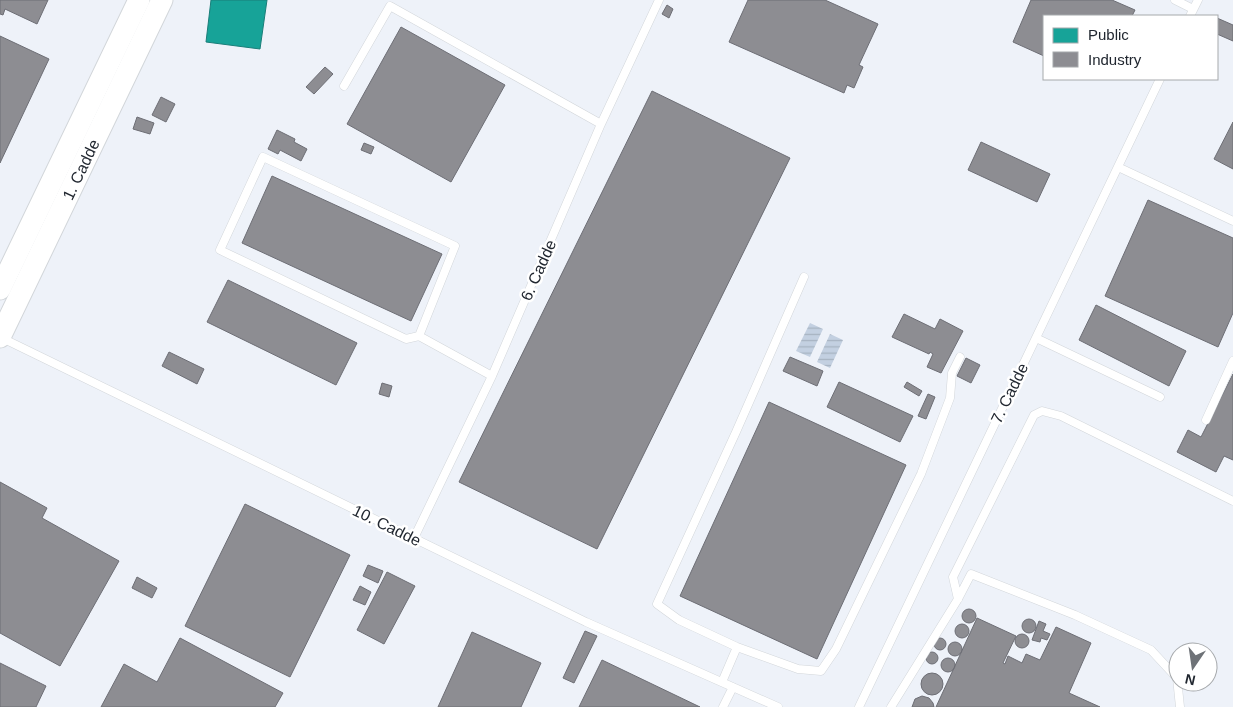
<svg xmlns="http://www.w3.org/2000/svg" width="1233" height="707" font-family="Arial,sans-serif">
	<defs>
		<pattern id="water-rules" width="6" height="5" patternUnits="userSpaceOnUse" patternTransform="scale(1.25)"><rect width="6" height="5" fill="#c3d0e1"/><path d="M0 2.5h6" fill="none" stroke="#a7b3c1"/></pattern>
	</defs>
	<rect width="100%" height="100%" fill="#fcfcfc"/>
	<!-- built -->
	<path fill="#eef2f9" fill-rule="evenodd" d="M0 0H1233V707H0ZM1044 16H1217V79H1044ZM1178 652H1208V682H1178Z"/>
	<!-- water -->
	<path fill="url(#water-rules)" d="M810 323 823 329 810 357 796 351Z
		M830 334 843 340 830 368 817 362Z"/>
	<!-- public -->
	<path fill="#17a398" stroke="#1a7e79" d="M211 0H267L260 49 206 42Z"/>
	<!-- industry -->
	<path fill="#8d8d92" stroke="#6d6e75" d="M0 0H48L37 24 5 9 3 15 0 14Z
		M748 0H825L878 24 859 65 863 67 854 88 847 85 844 93 729 42Z
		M1031 0H1112L1135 10 1132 16H1044V56L1013 42Z
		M667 5 673 9 669 18 662 14Z
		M1217 18 1233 25V41L1217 34Z
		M401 27 505 85 451 182 347 124Z
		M0 36 49 59 0 163Z
		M325 67 333 74 314 94 306 87Z
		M652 91 790 158 597 549 459 482Z
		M161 97 175 104 166 122 152 115Z
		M137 117 154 123 150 134 133 129Z
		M1233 122V169L1214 159Z
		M277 130 295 139 294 142 307 149 301 161 280 150 278 154 268 149Z
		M981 142 1050 174 1037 202 968 170Z
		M364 143 374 147 371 154 361 150Z
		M272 176 442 254 411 321 242 243Z
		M1148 200 1233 238V313L1218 347 1105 296Z
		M228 280 357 343 336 385 207 322Z
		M1096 305 1186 351 1169 386 1079 340Z
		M904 314 935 329 940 319 963 331 941 373 927 367 933 354 930 352 929 354 892 337Z
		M169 352 204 369 197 384 162 366Z
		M790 357 823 371 817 386 783 371Z
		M966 358 980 365 971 383 957 376Z
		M1233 374V460L1224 456 1216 472 1177 452 1188 430 1201 437Z
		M839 382 913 416 900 442 827 407Z
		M907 382 922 391 919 396 904 387Z
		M382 383 392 386 389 397 379 394Z
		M928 394 935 397 926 419 918 416Z
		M769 402 906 465 817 659 680 596Z
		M0 482 47 508 42 518 119 561 60 666 0 633Z
		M245 504 350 555 290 677 185 626Z
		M368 565 383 571 378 583 363 576Z
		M387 572 415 586 384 644 357 630Z
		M137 577 157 588 152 598 132 588Z
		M360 586 371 592 365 605 353 600Z
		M962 616a7 7 0 1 1 14 0a7 7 0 1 1-14 0Z
		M977 618 1016 636 1003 663 1005 664 1008 656 1022 663 1026 654 1040 660 1056 627 1091 643 1069 693 1100 707H936Z
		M1022 626a7 7 0 1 1 14 0a7 7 0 1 1-14 0Z
		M1039 621 1046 624 1043 631 1050 634 1047 640 1041 638 1040 642 1032 640Z
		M955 631a7 7 0 1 1 14 0a7 7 0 1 1-14 0Z
		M585 631 597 636 574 683 563 678Z
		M472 632 541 663 521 707H438Z
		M1015 641a7 7 0 1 1 14 0a7 7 0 1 1-14 0Z
		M934 644a6 6 0 1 1 12 0a6 6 0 1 1-12 0Z
		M180 638 283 693 275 707H101L124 664 157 682Z
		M948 649a7 7 0 1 1 14 0a7 7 0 1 1-14 0Z
		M926 658a6 6 0 1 1 12 0a6 6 0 1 1-12 0Z
		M941 665a7 7 0 1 1 14 0a7 7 0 1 1-14 0Z
		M602 660 700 707H579Z
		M0 663 46 686 36 707H0Z
		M921 684a11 11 0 1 1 22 0a11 11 0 1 1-22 0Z
		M922 696 929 698 933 703 934 707H912L915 699Z"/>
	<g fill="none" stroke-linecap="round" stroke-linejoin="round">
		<defs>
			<path id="lane" d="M1175 0 1193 9
				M1190 16 1198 0
				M344 86 390 6 601 124
				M1118 167 1233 221
				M804 277 736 432 657 604 679 620 737 647 798 669 821 671 836 649 921 474 950 398 952 373 960 357
				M419 336 455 246 263 157 220 250 406 339 419 336 492 376
				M2 338 586 622 778 707
				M1036 338 1160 397
				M1206 420 1233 361
				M414 538 492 376 601 124 659 0
				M958 599 953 577 1034 415 1042 411 1061 416 1233 501
				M722 682 737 647
				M723 707 733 687
				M859 707 1160 79
				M891 707 958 599 971 574 1075 615 1151 650 1177 678 1180 707"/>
			<g id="secondary">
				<path d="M0 289 139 0"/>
				<path id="s1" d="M0 337 162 0"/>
			</g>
		</defs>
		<!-- lane casing -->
		<use href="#lane" stroke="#d2d6da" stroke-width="9"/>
		<!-- secondary casing -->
		<use href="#secondary" stroke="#d2d6da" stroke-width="23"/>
		<!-- lane -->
		<use href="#lane" stroke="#fff" stroke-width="8"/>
		<!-- secondary -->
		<use href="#secondary" stroke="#fff" stroke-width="21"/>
	</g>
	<g text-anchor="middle" stroke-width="5" stroke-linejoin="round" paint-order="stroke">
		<!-- street labels -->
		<g font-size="16" fill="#212730" stroke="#fff">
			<text dy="6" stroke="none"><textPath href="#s1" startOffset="186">1. Cadde</textPath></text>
			<text transform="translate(538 270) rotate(-66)" y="6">6. Cadde</text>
			<text transform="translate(1009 393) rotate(-64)" y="6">7. Cadde</text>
			<text transform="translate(387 525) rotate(26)" y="6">10. Cadde</text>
		</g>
	</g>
	<!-- legend -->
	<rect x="1043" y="15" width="175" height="65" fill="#ffffff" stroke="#a6a9ac"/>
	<rect x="1053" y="28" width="25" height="15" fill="#17a398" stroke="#a6a9ac"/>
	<text x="1088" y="40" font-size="15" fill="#212730">Public</text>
	<rect x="1053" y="52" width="25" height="15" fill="#8d8d92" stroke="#a6a9ac"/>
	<text x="1088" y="65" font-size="15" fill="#212730">Industry</text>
	<!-- north arrow -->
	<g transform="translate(1193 667) rotate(193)"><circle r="24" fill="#ffffff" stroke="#a6a9ac"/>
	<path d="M0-4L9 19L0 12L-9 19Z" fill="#6e7277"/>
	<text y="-8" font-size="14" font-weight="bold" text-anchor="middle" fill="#212730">N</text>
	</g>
</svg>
